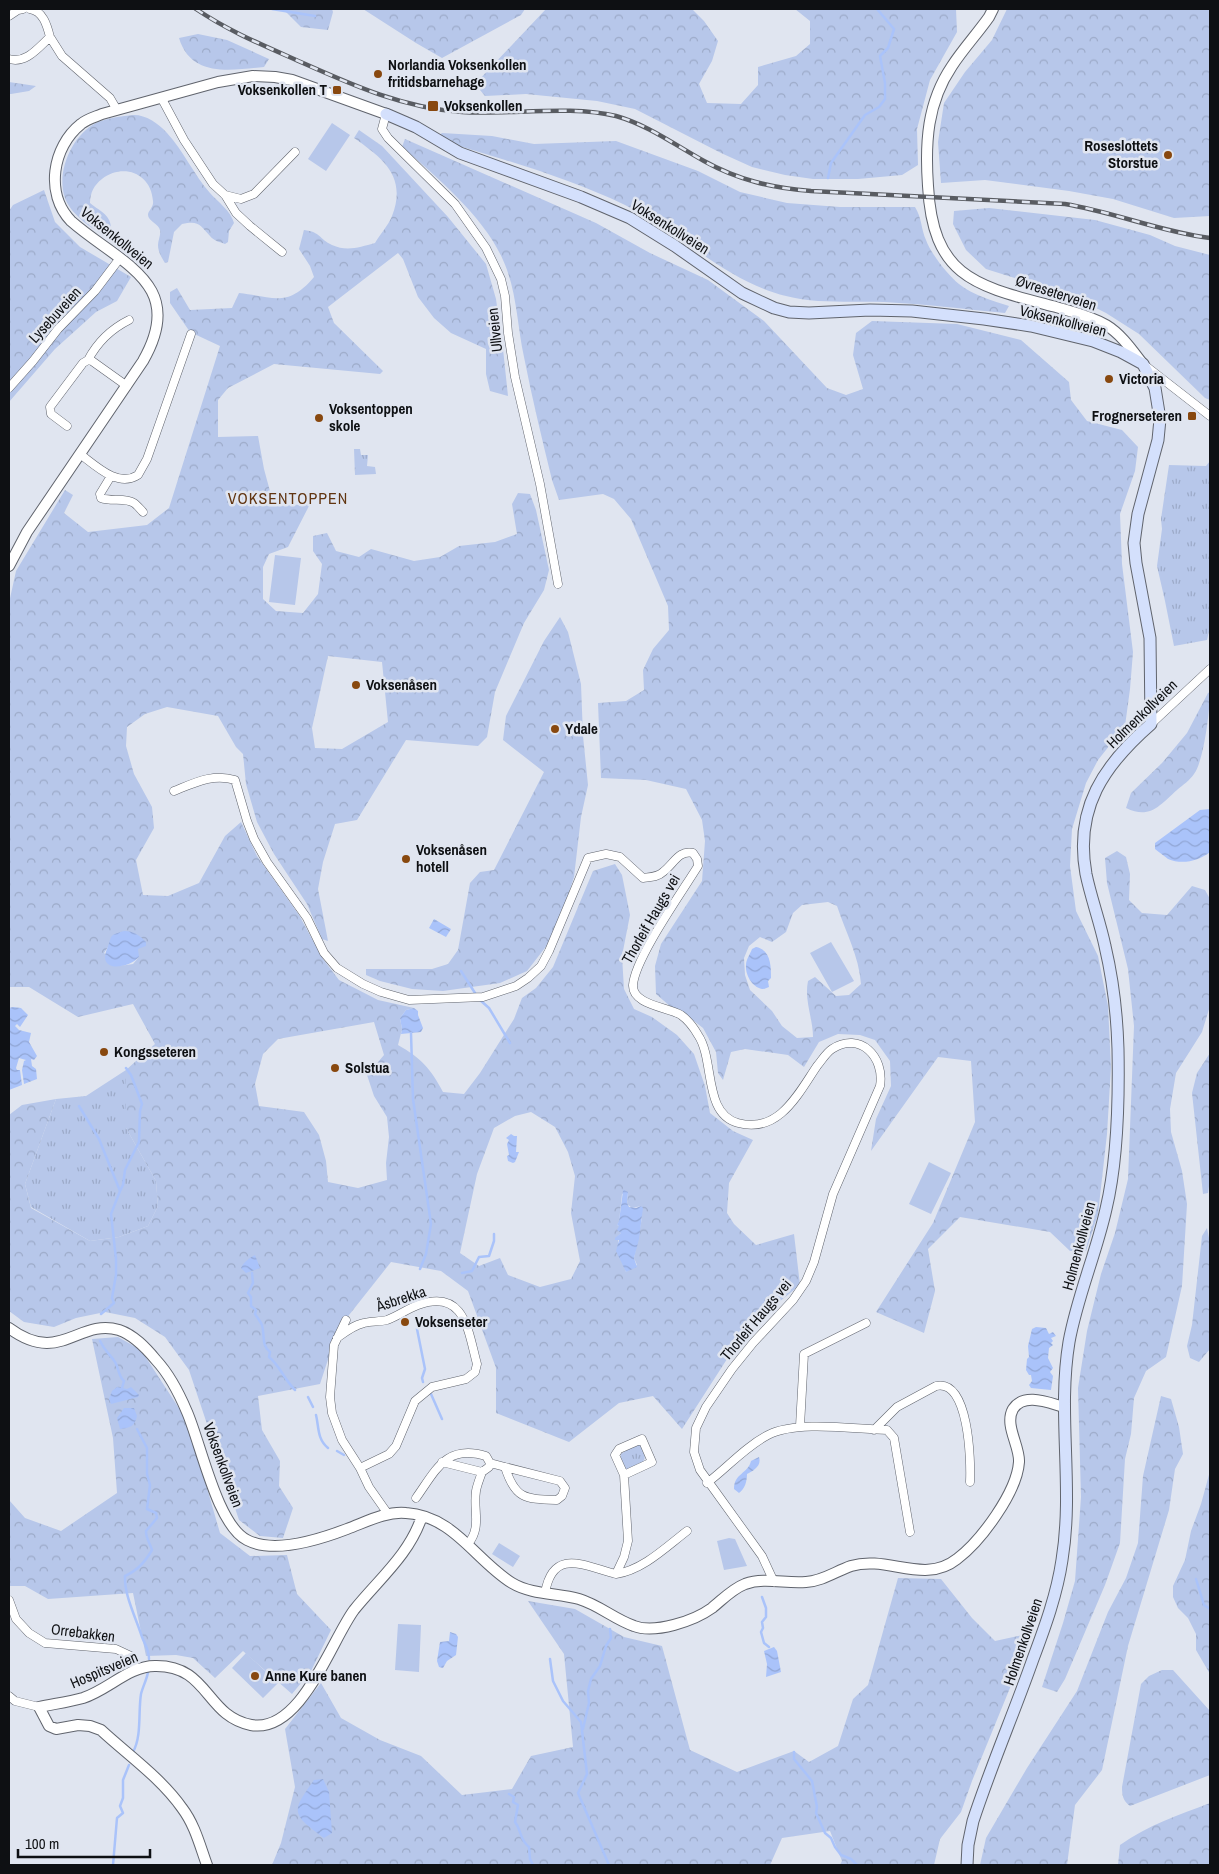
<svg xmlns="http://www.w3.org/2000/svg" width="1219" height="1874" font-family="'Archivo Narrow',sans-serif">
	<defs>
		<pattern id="grass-tufts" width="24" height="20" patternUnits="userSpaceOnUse" patternTransform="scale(1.25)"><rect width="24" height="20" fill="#b7c7ea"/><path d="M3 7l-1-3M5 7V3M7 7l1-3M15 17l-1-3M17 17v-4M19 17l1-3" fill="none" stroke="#9caac8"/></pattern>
		<pattern id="forest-crowns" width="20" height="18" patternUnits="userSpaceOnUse" patternTransform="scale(1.25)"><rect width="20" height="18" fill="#b7c7ea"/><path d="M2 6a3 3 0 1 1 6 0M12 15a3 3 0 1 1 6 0" fill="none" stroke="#9caac8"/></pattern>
		<pattern id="water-waves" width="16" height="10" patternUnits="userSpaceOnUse" patternTransform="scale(1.25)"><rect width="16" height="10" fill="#aac3fa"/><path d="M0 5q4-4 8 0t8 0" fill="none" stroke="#91a6d5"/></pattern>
	</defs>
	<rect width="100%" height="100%" fill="#e0e5f0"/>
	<!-- grass -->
	<path fill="url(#grass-tufts)" d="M354 449H360L361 455H368L367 466 375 467 376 474 355 475Z
		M1210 461V627L1207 640 1174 646 1165 601 1157 566 1162 529 1161 519 1169 465 1206 466Z
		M126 1070V1128L156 1181 158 1206 148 1226 119 1237 90 1241 31 1207 25 1184 56 1099 86 1096Z
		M636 1444 642 1446C649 1463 642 1465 626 1470L620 1461 621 1454Z"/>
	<!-- forest -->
	<path fill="url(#forest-crowns)" fill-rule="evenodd" d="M283 9H332L333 12 328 30 301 27Z
		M363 9H525L521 15 442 58 416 43Z
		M546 9H692L704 21 718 41 712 61 699 84 707 103 741 104 758 85V67L796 56 810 44V21L795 9H956L957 32 930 80 917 129 918 165 902 175 858 179H813L785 175 752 167 721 153 635 109 597 101 526 94 485 96 475 84Z
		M1007 9H1210V216L1174 218 1113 199 1069 191 985 180 941 183 938 142 944 103 965 72 992 40Z
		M198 34 227 40 269 59 264 67C231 70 191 78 179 38Z
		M9 82 36 86 29 91 11 94H9Z
		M134 115C146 115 158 123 167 133 183 150 194 175 210 193 218 202 231 211 234 223L229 231 228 242 225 244C220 242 214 241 210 236 200 225 199 220 182 224L174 232 168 262 165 263C162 258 158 252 158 245 158 240 161 235 160 230 159 224 148 221 148 215 148 211 154 207 153 201 151 173 123 163 102 179 94 185 90 193 90 203 98 210 110 214 111 227L104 235C91 228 77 218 69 206 52 180 70 136 96 123 108 118 121 116 134 115Z
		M359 130 382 146 448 217 486 264 496 299 503 349 508 396 490 391 486 374V349L451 333 434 318 418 297 403 259 398 253 328 307 334 323 383 371 380 374 274 364 228 388 218 400V437L258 436 264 469 274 506 310 504 288 547 269 554 263 567V599L276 611 303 613 318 594 322 564 313 551V536L327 533 336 551 359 557 371 549 414 561 440 557 459 546 495 542 517 534 512 504 518 493 530 494 536 510 549 570 544 590 524 623 495 692 487 737 478 746 406 740 357 820 335 824 323 862 318 889 328 941 322 939 307 904 274 854 257 822 246 784 243 754 236 747 218 716 167 707 145 714 127 727 126 746 134 774 152 807 154 828 136 860 143 895 168 896 199 883 225 836 241 822 257 856 299 915 323 959 339 980 378 1000 414 1008 406 1010 400 1018 402 1029 398 1045C421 1058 431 1069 443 1092L464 1094 480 1073 514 1019 522 998 536 988 553 967 593 871 615 864 622 875 630 915 622 956 624 989 634 1009 652 1017 677 1035 694 1054 705 1086 710 1113 733 1131 753 1140 729 1183 727 1213 734 1224 756 1245 794 1234 800 1285 747 1328 682 1429 653 1396 619 1403 569 1442 496 1413V1368L468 1291 441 1271 391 1262 338 1329 320 1384 258 1396 262 1430 280 1461 279 1486 293 1508 283 1538 260 1536 239 1520 189 1370 165 1337 135 1318 105 1312 76 1318 54 1327 24 1322 9 1311V1115L22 1105 56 1099 25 1184 31 1208 90 1241 119 1237 148 1226 158 1206 156 1181 126 1128V1070L155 1044 133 1004 78 1017 29 987H9V603L16 571 65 490 73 495 64 513 88 532 147 525 169 508 220 346 190 332 170 303V292L177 288 190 310 232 308 239 293C274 297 288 308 314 277L310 266 299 249 304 230C321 232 319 239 332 245 347 252 360 247 375 243 380 234 388 226 392 216 407 177 384 159 354 138ZM328 656 382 662 388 722 342 749 315 748 312 728ZM108 947 139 957 133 964 120 966 104 953ZM374 1022 384 1055 367 1075 374 1096 387 1117 389 1137 386 1163 387 1180 358 1188 328 1182 326 1161 319 1135 304 1112 259 1106 255 1084 263 1054 278 1039ZM531 1112 555 1127 568 1152 575 1176 571 1213 580 1261 571 1279 540 1287 508 1275 500 1258 479 1266 460 1253 477 1174 494 1128 515 1116ZM628 1192 627 1204 632 1208 641 1206 642 1218 634 1258 637 1265 626 1272 618 1249V1236L621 1233 619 1226 617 1225 619 1222 622 1194Z
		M442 133 492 136 534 144 616 141 698 171 740 192 787 203 840 207H915C922 218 921 229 926 240 931 254 948 275 959 284 973 295 993 301 1009 306L1005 313C964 309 924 304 884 302 852 301 817 304 786 296 725 281 680 232 625 205 564 176 499 158 435 139Z
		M405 139 596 223 650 253 708 280 764 321 827 388 846 395 863 389 853 355 856 333 872 321 957 324 1021 340 1069 382 1071 400 1087 421 1122 430 1138 447 1135 471 1120 514 1122 564 1133 652 1130 689 1125 726 1098 760 1086 783 1072 829 1070 866 1076 911 1098 956 1108 1006 1111 1067 1107 1134 1098 1214 1086 1251H1070L1050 1232 960 1217 928 1249 935 1291 924 1333 876 1312 933 1223 975 1122 971 1061 938 1057 871 1151 876 1119 891 1086 890 1061 875 1040 860 1035 838 1034 819 1042 804 1067 788 1055 745 1049 731 1052 723 1080 718 1073 716 1052 703 1028 685 1014 671 1007 656 994 655 966 661 944 702 881 705 841 702 820 686 789 646 780 601 778 598 703 626 701 644 690 643 670 653 649 669 630 668 606 631 519 614 499 603 494 559 500 552 480C542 439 532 398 524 357 517 325 517 291 503 260 485 218 437 177 402 147ZM828 902 837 906C846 933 859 956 861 984L849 995 836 996 815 977 808 981C804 1000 813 1019 813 1037L797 1038 782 1026 772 1011 750 990 745 975 744 958 749 946 760 937 772 942 786 932 793 913 802 905Z
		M44 190 55 222 80 247 131 277 117 301 96 312 55 349 9 402V211L13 205Z
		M989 208 1095 220 1150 235 1175 246 1210 255V400L1205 398 1139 334 1106 313 1070 295 986 269 966 250 953 224 954 211Z
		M560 617 568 632 581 684 583 736 588 785 581 817 574 877 564 908 548 944 527 971 500 983 443 991 412 989 380 981 366 975V969H432L448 964 458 950 470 883 480 872 494 870 544 772 503 740 506 716 544 641Z
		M1210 692C1210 709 1204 761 1194 774 1190 780 1183 785 1177 790 1160 805 1150 820 1126 808L1131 793 1162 763 1187 733 1208 693Z
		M1117 851 1126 857 1130 874 1129 900 1142 913 1167 915 1192 886 1205 890 1210 899V1006L1202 1032 1176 1073 1170 1109 1171 1132 1182 1171 1187 1204 1182 1286 1166 1357 1146 1371 1134 1398 1131 1434 1125 1459 1120 1543 1105 1585 1065 1679 1057 1692 1042 1687 1063 1623 1075 1581 1081 1497 1078 1388 1087 1331 1101 1274 1115 1233 1128 1179 1134 1026 1128 969 1107 883 1105 858Z
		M1210 1053V1179L1208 1193 1203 1194 1192 1093 1197 1073Z
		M1207 1228 1210 1243V1349L1199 1362 1190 1358 1187 1346 1192 1325 1202 1236Z
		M118 1337 141 1350 188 1422 220 1533 250 1556 287 1555 297 1594 331 1630 311 1671 292 1694 243 1651 215 1678 193 1658 176 1655 146 1656 133 1593 48 1599 25 1586H9V1500L25 1518 61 1531 117 1493 113 1438 92 1339Z
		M1161 1396 1171 1399 1179 1427 1183 1454 1175 1469 1169 1510 1128 1646 1102 1770 1075 1805 1067 1865H980L986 1838 1027 1768 1077 1691 1108 1612 1126 1578 1138 1543 1143 1476Z
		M1210 1471V1674L1196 1650V1634L1188 1618 1178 1608 1173 1597V1586L1185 1560 1191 1531 1201 1504Z
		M898 1578 941 1579 972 1618 995 1641 1023 1635 1027 1638 1023 1656 972 1781 961 1812 940 1839 934 1865H840L842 1861 830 1831 782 1838 770 1865H272L281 1843 295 1787 285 1729 321 1683 341 1718 380 1740 421 1756 462 1795 512 1789 531 1756 573 1747 564 1654 528 1601 575 1609 624 1637 662 1646 690 1750 737 1772 794 1751 809 1762 838 1746 853 1699 868 1685Z
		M1162 1670H1173L1210 1711V1775L1130 1806C1123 1801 1122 1795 1122 1787L1141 1684 1149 1676Z
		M1210 1803V1865H1118L1120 1845C1148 1825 1179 1815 1210 1803Z"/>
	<!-- pitch -->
	<path fill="#b7c7ea" d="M332 123 350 135 326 171 308 159Z
		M275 555 301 558 295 605 269 602Z
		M831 942 854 981 832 992 810 953Z
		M929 1162 951 1173 931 1214 909 1204Z
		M729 1538 735 1539 747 1566 724 1570 717 1541Z
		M499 1543 520 1556 513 1567 492 1554Z
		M398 1624 421 1625 419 1672 395 1670Z
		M246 1653 278 1683 263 1698 232 1668Z"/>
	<!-- water -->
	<path fill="url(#water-waves)" d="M1210 809V852C1199 861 1182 865 1168 859 1164 856 1159 852 1155 849V843L1200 810Z
		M434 919 451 929 446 937 429 928Z
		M124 931C134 931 139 935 146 942V946L138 949 139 957C128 969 97 973 107 949 113 935 107 936 124 931Z
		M756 947C771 950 771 966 771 978L768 981 769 987 764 989C753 989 745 975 746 965 746 960 750 954 752 949Z
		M13 1007 21 1008 28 1015 20 1027 17 1024 15 1026 19 1030 31 1033 29 1042 37 1056 34 1060 31 1059 32 1066 36 1069 37 1079 24 1084 22 1070 24 1061 26 1060 19 1058 16 1068 17 1070H20L22 1085 9 1090V1008Z
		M414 1008 418 1011V1015L423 1028 421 1032 401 1034 402 1029 400 1018 406 1010Z
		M511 1134 514 1136H517L516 1152H519L515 1162 513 1163 508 1161 507 1156 509 1155 507 1144 509 1140 506 1138Z
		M624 1190 628 1192 627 1203 629 1207 636 1208 641 1206 643 1208 639 1239 634 1258 637 1267 626 1272 616 1251 619 1240H615V1238L621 1233 617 1230 619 1226 617 1225 619 1221 623 1191Z
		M255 1255 260 1268 246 1273 241 1268C244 1262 249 1258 255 1255Z
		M1036 1327 1046 1328 1049 1334 1053 1332 1056 1336 1051 1338 1053 1341 1051 1343 1053 1345 1049 1348 1048 1358 1053 1368 1050 1372 1053 1376 1051 1390 1031 1388 1029 1385 1032 1381 1031 1375H1029L1026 1370 1027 1359 1029 1357 1028 1346 1032 1329Z
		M117 1387 127 1389 131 1387 139 1395 138 1397 111 1404 109 1399 112 1391Z
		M124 1408H134L137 1416C135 1426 130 1428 120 1429L117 1418Z
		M759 1457C762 1466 753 1471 747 1474 747 1481 745 1489 739 1493L734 1489C734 1473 748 1474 751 1461Z
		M450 1632 456 1634 458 1637 456 1655 447 1661 443 1668 439 1667 437 1661 440 1642 449 1641Z
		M774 1647 777 1651 781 1672 766 1677 767 1664 764 1651Z
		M323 1779 329 1792 332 1833 324 1838C292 1814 290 1813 314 1780Z"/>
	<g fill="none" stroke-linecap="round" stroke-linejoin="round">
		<!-- stream -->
		<path stroke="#aac3fa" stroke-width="2.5" d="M272 9 315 16
			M828 178 831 163 865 115 879 107 885 99V83L880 56 888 48 894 29 877 9
			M461 971 475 993
			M480 1000 489 1008 510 1043
			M411 1033 413 1099 431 1224 426 1254 420 1269
			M79 1106 99 1139 120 1191 111 1214 116 1259V1275L112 1298 114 1303 101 1314
			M120 1191 123 1185 125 1170 139 1142 140 1111 142 1104 131 1075 126 1068
			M252 1273 253 1283 248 1293 251 1297V1306L256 1310 255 1314C257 1317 260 1321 262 1325 265 1335 261 1345 270 1352L269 1357C280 1366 284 1379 295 1390
			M462 1273 472 1271 479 1257 489 1256 494 1241V1234
			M417 1329 425 1369 422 1378 423 1382
			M100 1341C105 1352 111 1355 115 1362 119 1368 118 1376 124 1381L122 1388
			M431 1394 442 1419
			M308 1397 313 1407
			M316 1415C319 1427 317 1439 328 1448
			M137 1429 147 1448V1474L150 1485 147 1509 156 1513 157 1518 146 1531C146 1539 150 1543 152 1550 145 1562 138 1570 125 1576 124 1595 136 1618 142 1637 145 1645 149 1649 149 1659
			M337 1451 344 1455
			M1196 1579 1204 1605 1210 1609
			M762 1597 766 1608V1617L762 1622 763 1628 761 1632 764 1643 769 1647
			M550 1659 553 1681 563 1701 581 1722 587 1774 578 1793 609 1865
			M583 1729 589 1703 588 1691 591 1679 600 1666 606 1646 611 1638 610 1629
			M133 1752C142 1736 138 1712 141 1694 143 1686 147 1679 148 1672
			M794 1752V1759L812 1781 817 1807 816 1813 825 1833 831 1838 835 1847 841 1855 851 1859 857 1865
			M509 1794 514 1797 513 1802 518 1805 515 1822C522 1831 519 1839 529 1847L530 1859 533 1865
			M113 1865 117 1818 123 1813 120 1806 123 1798V1780L129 1765"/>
		<defs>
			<path id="minor" d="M9 16 18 10 23 9
				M50 37 62 56 110 98 117 110
				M9 59C26 64 38 48 50 37 47 25 43 11 30 9
				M162 99 184 140 213 184 225 195 236 213 250 226 282 252
				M386 114 382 129 388 138 455 204 486 248 501 279 505 296 508 333 515 377 540 484 558 584
				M225 195 241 199 254 194 295 152
				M88 360C97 343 111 329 129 320
				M1147 367 1210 416
				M9 388 33 361 58 329 95 291 120 258
				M67 426 51 414 50 407 83 363 88 360 92 361 127 386
				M80 454C96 466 118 488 138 475L147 459 191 334
				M111 476 100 494 101 498C111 502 125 497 134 503 137 505 140 509 143 512
				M1151 724 1210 669
				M174 791C194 783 213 773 235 780L247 821 254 839 267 862 307 918 324 953 337 968 363 984 381 992 409 1000 483 997 516 986 528 978 541 966 549 951 588 858 606 854 620 857 643 878C650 877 658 877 663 872 674 864 678 850 693 853L697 859 698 866C682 892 635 958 633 985 632 1005 668 1007 681 1015 688 1020 694 1028 698 1035 715 1060 703 1114 738 1123 779 1134 798 1094 817 1066 822 1060 826 1053 832 1049 860 1031 885 1057 880 1086L833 1194 814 1262 806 1281 793 1300 753 1343 732 1369 706 1407 696 1428 694 1452 700 1470 762 1556 774 1582
				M346 1320 334 1345 330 1397 332 1413 342 1440 360 1468 369 1487 388 1514
				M337 1338C345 1332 354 1325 364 1323 371 1321 379 1322 387 1320 398 1316 407 1309 418 1305 465 1288 468 1331 477 1364L475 1372 466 1379 432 1387 415 1401 396 1446 389 1454 360 1468
				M800 1426 804 1354 866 1323
				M874 1430 897 1407 936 1386C969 1378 971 1461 970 1482
				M442 1462 482 1472 489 1467 490 1463
				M505 1467 560 1481 565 1488 562 1496 557 1500C525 1499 515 1499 505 1467Z
				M707 1483C728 1467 745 1447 768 1435 797 1420 854 1429 887 1430L894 1438 910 1532
				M416 1498C436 1470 446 1444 486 1456L490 1463 505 1467
				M468 1544C482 1527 473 1511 476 1491 477 1485 480 1478 482 1472
				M616 1574C643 1570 666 1547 687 1531
				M545 1593C553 1547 584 1566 616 1574L624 1557 628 1541 624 1475 615 1455 619 1449 642 1439 652 1462 624 1475
				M9 1600 16 1619 29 1633 45 1643 116 1649 131 1656 136 1670
				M9 1696 15 1701 39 1707"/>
			<path id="tertiary" d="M993 9 989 17C977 34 963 49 952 66 927 103 925 143 928 186 933 279 977 286 1056 307 1073 312 1090 316 1106 325 1121 334 1132 350 1142 363
				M9 566 27 532 143 361C188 283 120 264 71 221 45 194 52 147 81 124 87 119 95 117 102 114L218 82 253 76 275 77 292 80 386 114
				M9 1328C60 1366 78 1318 119 1330 134 1335 146 1348 156 1360 170 1375 179 1393 187 1412 201 1444 217 1525 247 1540 274 1554 321 1539 347 1529 366 1522 386 1511 406 1513 454 1516 475 1560 512 1583 532 1595 557 1593 579 1599 599 1605 614 1619 634 1626 655 1634 694 1621 712 1608 722 1600 732 1589 745 1584 765 1577 786 1584 806 1582 823 1581 836 1571 851 1566 888 1555 924 1585 957 1559 981 1541 1017 1492 1019 1462 1020 1446 1004 1425 1013 1409 1024 1392 1049 1403 1064 1407
				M207 1865C200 1846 195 1825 182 1808 161 1778 128 1755 101 1730L90 1726 78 1725 56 1729 49 1726 39 1707C53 1704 69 1702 83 1698 108 1690 129 1666 155 1666 209 1665 205 1716 251 1725 301 1734 331 1641 354 1610 378 1580 410 1554 422 1516"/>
			<path id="secondary" d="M386 114 416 127 460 153 581 197 630 218 675 246 742 293 774 308 789 312 809 313 870 310 912 311 984 319 1031 326 1093 341 1121 352 1143 364 1155 388 1160 419 1158 440 1138 514 1134 543 1136 563 1150 638 1151 724C1104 765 1074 808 1086 874 1091 898 1100 922 1105 946 1113 980 1117 1014 1118 1049 1119 1099 1118 1159 1106 1209 1096 1254 1077 1297 1069 1342 1057 1414 1074 1487 1062 1560 1057 1594 1045 1627 1033 1659 1014 1713 991 1766 973 1821L968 1845 967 1865"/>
		</defs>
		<!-- minor casing -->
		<use href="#minor" stroke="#60646d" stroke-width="9"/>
		<!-- tertiary casing -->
		<use href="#tertiary" stroke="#60646d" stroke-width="12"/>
		<!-- secondary casing -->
		<use href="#secondary" stroke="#60646d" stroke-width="13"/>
		<!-- minor -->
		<use href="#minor" stroke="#fff" stroke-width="8"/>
		<!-- tertiary -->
		<use href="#tertiary" stroke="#fff" stroke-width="10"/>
		<!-- secondary -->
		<use href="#secondary" stroke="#d4e0fc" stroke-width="11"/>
		<defs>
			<path id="rail" d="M196 9C227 30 260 44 294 59 348 83 401 108 462 112 510 115 570 105 616 116 648 125 675 145 704 161 738 180 772 188 811 191L1065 204C1114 212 1161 232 1210 238"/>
		</defs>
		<!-- rail casing -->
		<use href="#rail" stroke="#595c62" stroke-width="4.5"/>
		<!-- rail -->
		<use href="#rail" stroke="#e0e5f0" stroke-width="2.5" stroke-dasharray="8" stroke-linecap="butt"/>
	</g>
	<!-- markers -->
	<g fill="#88480f" stroke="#e0e5f0" stroke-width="2">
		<circle cx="378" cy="74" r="5"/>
		<rect x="332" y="85" width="10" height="10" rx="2.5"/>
		<rect x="427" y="100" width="12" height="12" rx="2.5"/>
		<circle cx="1168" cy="155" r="5"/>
		<circle cx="1109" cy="379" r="5"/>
		<rect x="1187" y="411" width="10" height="10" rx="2.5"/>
		<circle cx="319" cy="418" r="5"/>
		<circle cx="356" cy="685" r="5"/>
		<circle cx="555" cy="729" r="5"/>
		<circle cx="406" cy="859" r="5"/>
		<circle cx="104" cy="1052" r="5"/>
		<circle cx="335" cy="1068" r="5"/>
		<circle cx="405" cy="1322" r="5"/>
		<circle cx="255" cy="1676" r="5"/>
	</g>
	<g text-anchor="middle" stroke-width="5" stroke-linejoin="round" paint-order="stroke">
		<!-- poi labels -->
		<g font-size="15" font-weight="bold" fill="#0e1013" stroke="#e0e5f0" text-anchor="start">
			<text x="388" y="70">Norlandia Voksenkollen<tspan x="388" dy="17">fritidsbarnehage</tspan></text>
			<text x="327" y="95" text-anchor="end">Voksenkollen T</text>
			<text x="444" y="111">Voksenkollen</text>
			<text x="1158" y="151" text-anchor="end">Roseslottets<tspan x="1158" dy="17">Storstue</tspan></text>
			<text x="1119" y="384">Victoria</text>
			<text x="329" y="414">Voksentoppen<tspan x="329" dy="17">skole</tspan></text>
			<text x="1182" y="421" text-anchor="end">Frognerseteren</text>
			<text x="366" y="690">Voksenåsen</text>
			<text x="565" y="734">Ydale</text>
			<text x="416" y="855">Voksenåsen<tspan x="416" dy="17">hotell</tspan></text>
			<text x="114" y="1057">Kongsseteren</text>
			<text x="345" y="1073">Solstua</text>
			<text x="415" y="1327">Voksenseter</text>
			<text x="265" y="1681">Anne Kure banen</text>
		</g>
		<!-- street labels -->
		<g font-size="15" fill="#0e1013" stroke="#e0e5f0">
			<text transform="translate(670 227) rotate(32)" y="5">Voksenkollveien</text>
			<text transform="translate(117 238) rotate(39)" y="5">Voksenkollveien</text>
			<text transform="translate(1056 293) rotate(18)" y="5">Øvreseterveien</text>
			<text transform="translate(55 315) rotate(-48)" y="5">Lysebuveien</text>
			<text transform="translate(1063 321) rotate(14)" y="5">Voksenkollveien</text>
			<text transform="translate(495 330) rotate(-96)" y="5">Ullveien</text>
			<text transform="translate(1142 714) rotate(-44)" y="5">Holmenkollveien</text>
			<text transform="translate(651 919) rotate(-60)" y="5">Thorleif Haugs vei</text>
			<text transform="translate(1079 1246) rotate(-75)" y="5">Holmenkollveien</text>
			<text transform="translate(401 1299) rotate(-18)" y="5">Åsbrekka</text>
			<text transform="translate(756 1320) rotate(-50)" y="5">Thorleif Haugs vei</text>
			<text transform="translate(223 1465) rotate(70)" y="5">Voksenkollveien</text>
			<text transform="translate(83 1633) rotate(7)" y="5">Orrebakken</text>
			<text transform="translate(1023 1642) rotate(-71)" y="5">Holmenkollveien</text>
			<text transform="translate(104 1670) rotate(-23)" y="5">Hospitsveien</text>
		</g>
		<!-- neighbourhood labels -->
		<g font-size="16" letter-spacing="1" fill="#613511" stroke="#e0e5f0">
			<text x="288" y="504">VOKSENTOPPEN</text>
		</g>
	</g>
	<!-- border -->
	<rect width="1219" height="1874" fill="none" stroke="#0e1013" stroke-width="20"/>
	<!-- scale -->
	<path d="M18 1849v8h132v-8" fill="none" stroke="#0e1013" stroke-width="2.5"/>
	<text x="25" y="1849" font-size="15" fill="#0e1013" stroke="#e0e5f0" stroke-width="4" paint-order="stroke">100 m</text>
</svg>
